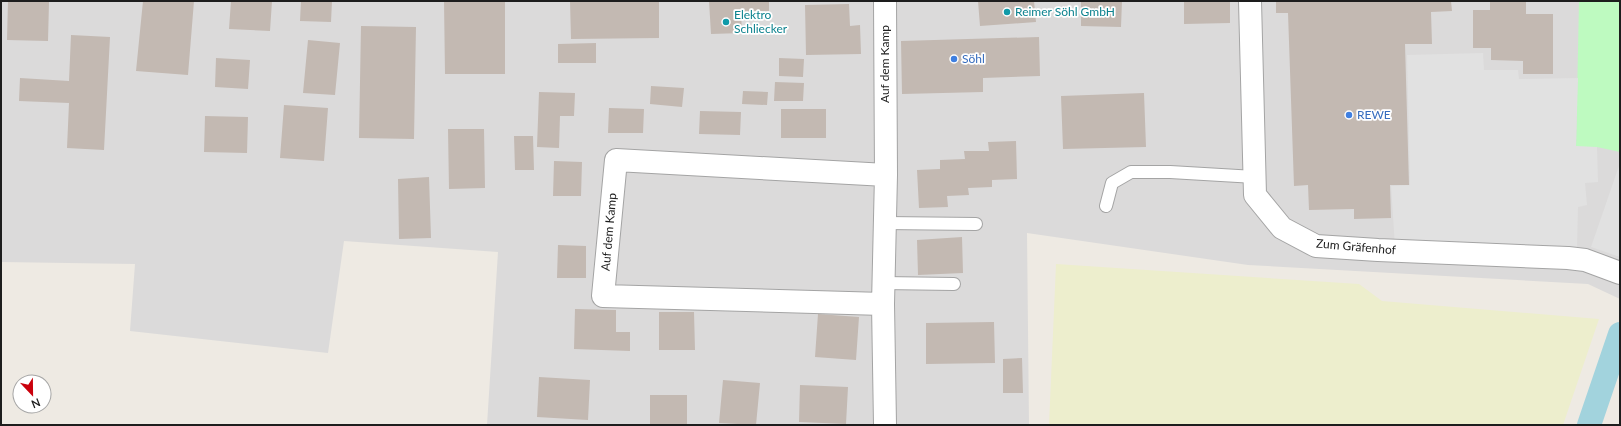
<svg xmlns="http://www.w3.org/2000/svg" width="1621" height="426" font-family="Lato,sans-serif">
	<rect width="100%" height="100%" fill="#eeeae3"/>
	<!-- residential -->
	<path fill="#dbdada" d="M1 1H1620V299L1588 284 1248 265 1027 233 1029 425H487L498 252 344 241 328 353 130 331 135 264 1 262Z"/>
	<!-- farmland -->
	<path fill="#edeecd" d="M1056 264 1359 284 1382 301 1599 319 1563 425H1049Z"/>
	<!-- park -->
	<path fill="#befac0" d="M1579 1H1620V152L1597 147H1576Z"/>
	<!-- parking -->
	<path fill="#e1e1e1" d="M1483 53 1484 70H1518L1519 79 1578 78 1576 146 1597 147 1598 182 1585 183 1587 205 1578 207 1577 248H1395L1391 186 1410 185 1407 55Z
		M1620 163V257L1591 247Z"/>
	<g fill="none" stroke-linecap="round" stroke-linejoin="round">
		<!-- canal -->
		<path stroke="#a2d3dd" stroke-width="24" d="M1589 425 1620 334"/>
	</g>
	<!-- building -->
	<path fill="#c3b9b2" d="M8 1 49 2 48 41 7 40Z
		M143 1H194L188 75 136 71Z
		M231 1H272L270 31 229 29Z
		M301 1H332L331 22 300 21Z
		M444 1H505V74H445Z
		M570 1H659V38L571 39Z
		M709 1H769V11L741 12 742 33 711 34Z
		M978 1H1034L1036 22 980 26Z
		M1081 1H1122L1121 27 1081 26Z
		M1184 1H1230V23L1184 24Z
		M1276 1H1451L1452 11 1431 12 1432 44H1405L1409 185H1390L1391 218 1354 219V209L1309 210 1308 185 1294 186 1288 13H1276Z
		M1490 1H1526V14H1553V74H1523V61L1491 60V48H1473V10H1490Z
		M849 4 850 26 860 25 861 54 806 55 805 5Z
		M361 26 416 27 414 139 359 138Z
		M71 35 110 37 104 150 67 148 69 103 19 101 20 78 69 81Z
		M1039 37 1040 76 983 78V92L902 94 901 41Z
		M308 40 340 43 335 95 303 93Z
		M596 43V63H558V44Z
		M216 58 250 60 248 89 215 87Z
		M779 58 804 59 803 77 779 76Z
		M775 82 804 83 803 101H774Z
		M651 86 684 88 682 107 650 104Z
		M743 91 768 92 767 105 742 104Z
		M539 92 575 93 574 116H560L559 148 537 147Z
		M1144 93 1146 147 1063 149 1061 96Z
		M284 105 328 108 324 161 280 158Z
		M609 108 644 109 643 133H608Z
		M781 109H826V138H781Z
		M700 111 741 112 740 135 699 134Z
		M205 116 248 117 247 153 204 152Z
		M448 129H484L485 188 449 189Z
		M514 136H533L534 170H515Z
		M1016 141 1017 179 992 180V187L968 188 969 195 947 196 948 207 919 208 917 170 940 169V160L965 159 964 151H989L988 142Z
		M554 161 582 162 581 196H553Z
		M429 177 431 238 399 239 398 179Z
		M962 237 963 273 918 275 917 240Z
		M558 245 586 246V278H557Z
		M575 309 616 310V332H630V351L574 349Z
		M659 312H694L695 350H659Z
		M818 314 859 317 856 360 815 357Z
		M994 322 995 363 926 364V323Z
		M1022 358 1023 393H1003V359Z
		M539 377 590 380 588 420 537 417Z
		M723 380 760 383 756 425 719 423Z
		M800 385 848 387 846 424 799 422Z
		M650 395H687V425H650Z"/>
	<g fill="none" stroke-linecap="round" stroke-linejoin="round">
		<defs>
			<path id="service" d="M1106 206 1112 183 1131 172H1170L1255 177
				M885 223 976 224
				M883 283 954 284"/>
			<path id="minor" d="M885 1 886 175 883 304 885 425
				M1250 1 1255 195 1282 228 1316 246 1378 250 1568 258 1585 260 1620 273
				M883 304 603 296 616 160 886 175"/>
		</defs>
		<!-- service casing -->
		<use href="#service" stroke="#a4a4a4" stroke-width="14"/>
		<!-- minor casing -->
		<use href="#minor" stroke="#a4a4a4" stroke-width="24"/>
		<!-- service -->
		<use href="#service" stroke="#fff" stroke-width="12"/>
		<!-- minor -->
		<use href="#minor" stroke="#fff" stroke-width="22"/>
	</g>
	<!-- markers -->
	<g fill="#0f9aa8" stroke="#fff" stroke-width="1.5">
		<circle cx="1007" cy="12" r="4"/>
		<circle cx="726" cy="22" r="4"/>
	</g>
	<g fill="#3f7fe0" stroke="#fff" stroke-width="1.5">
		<circle cx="954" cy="59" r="4"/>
		<circle cx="1349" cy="115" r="4"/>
	</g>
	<g text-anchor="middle" stroke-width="3.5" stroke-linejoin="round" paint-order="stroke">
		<!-- culture labels -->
		<g font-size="12" fill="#0d838f" stroke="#fff" text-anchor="start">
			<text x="1015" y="16">Reimer Söhl GmbH</text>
			<text x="734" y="19">Elektro<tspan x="734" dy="14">Schliecker</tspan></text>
		</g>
		<!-- shop labels -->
		<g font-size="12" fill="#366cbe" stroke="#fff" text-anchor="start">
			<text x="962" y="63">Söhl</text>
			<text x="1357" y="119">REWE</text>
		</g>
		<!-- street labels -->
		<g font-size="12" fill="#1d1d1d" stroke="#fff">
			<text transform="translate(885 64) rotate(-90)" y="4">Auf dem Kamp</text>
			<text transform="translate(609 232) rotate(-85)" y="4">Auf dem Kamp</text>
			<text transform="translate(1356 247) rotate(5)" y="4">Zum Gräfenhof</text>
		</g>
	</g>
	<!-- border -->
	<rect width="1621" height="426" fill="none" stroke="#1d1d1d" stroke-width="4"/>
	<!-- north arrow -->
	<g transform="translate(32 394) rotate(158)"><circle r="19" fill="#ffffff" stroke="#a5a5a5"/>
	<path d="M0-3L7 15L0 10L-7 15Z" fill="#ca000c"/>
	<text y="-6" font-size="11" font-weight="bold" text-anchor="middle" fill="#1d1d1d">N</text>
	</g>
</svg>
